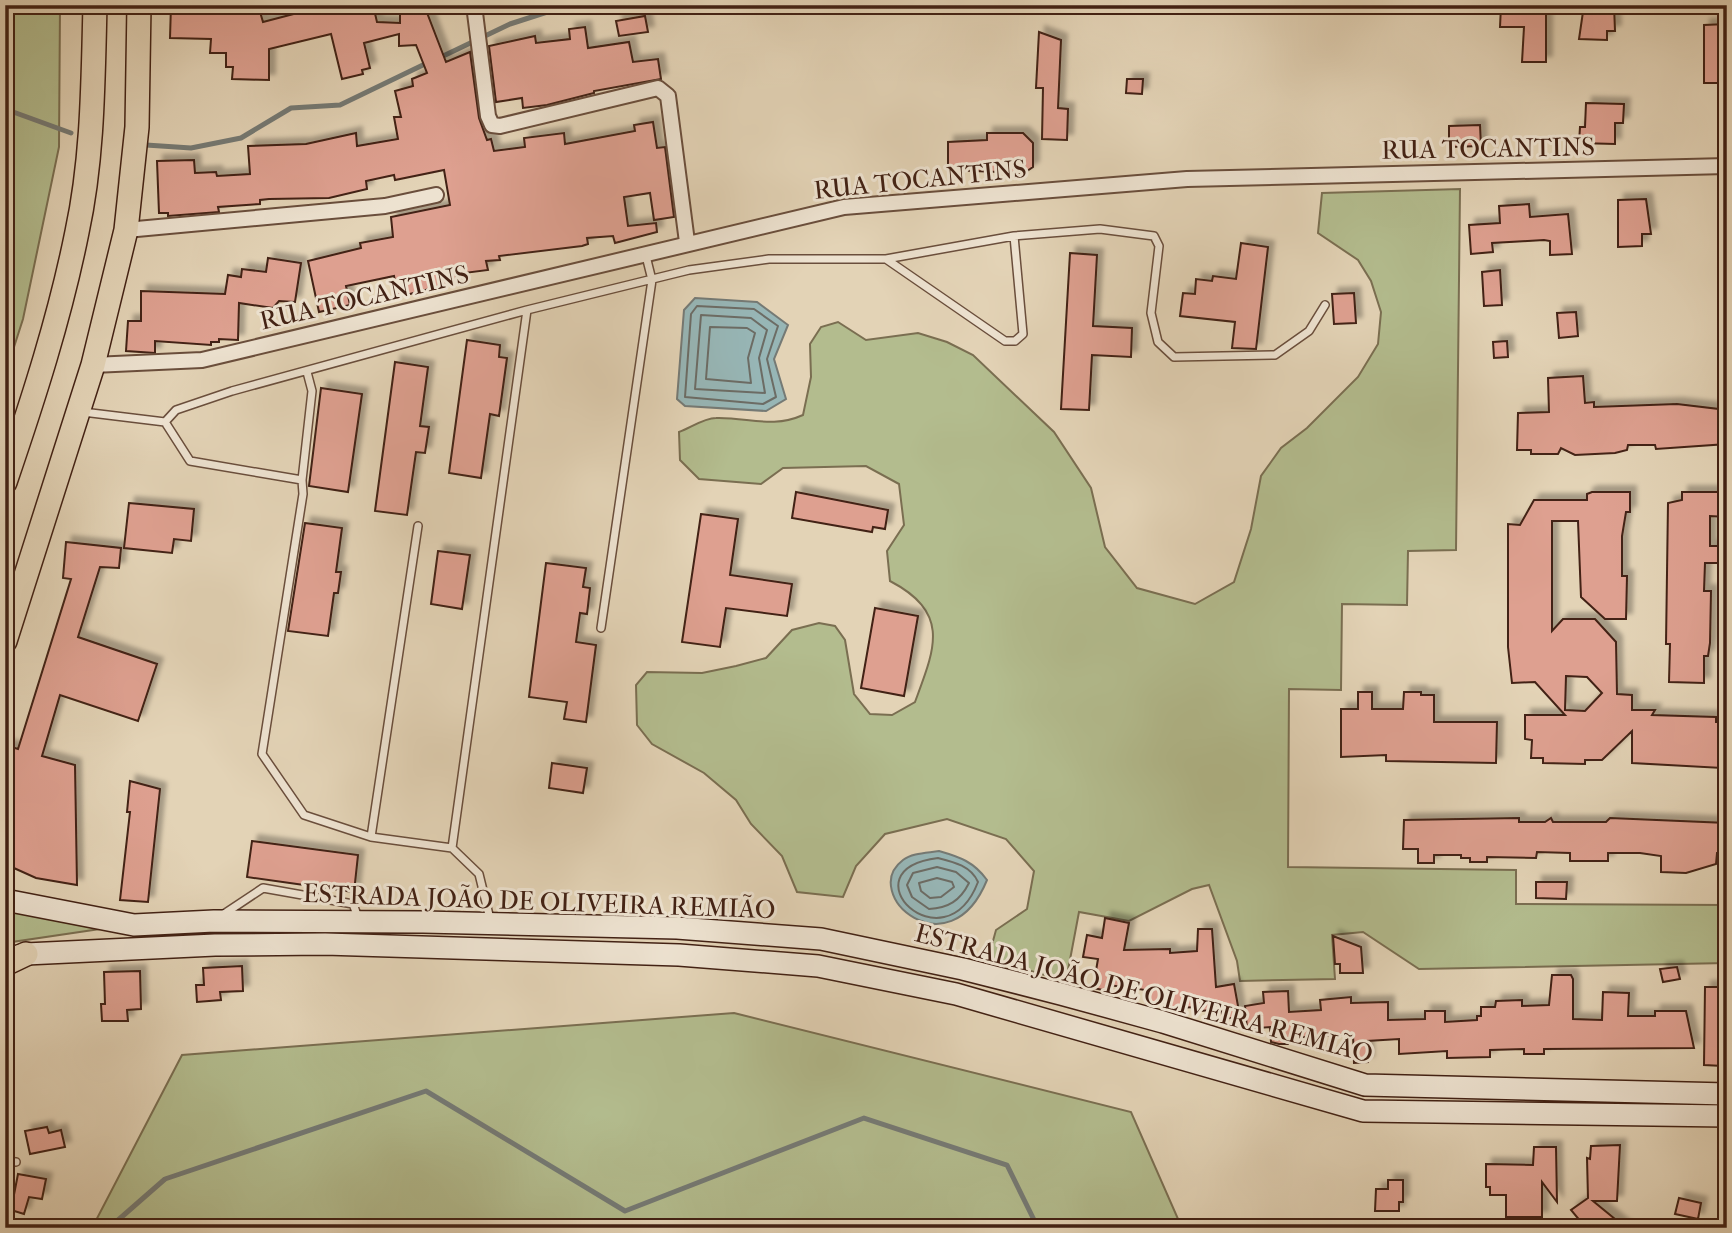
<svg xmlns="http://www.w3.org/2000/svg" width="1732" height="1233" font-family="'IM FELL French Canon',serif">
	<defs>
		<filter id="shadow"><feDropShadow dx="6" dy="-6" stdDeviation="2" flood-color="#0004"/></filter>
	</defs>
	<rect width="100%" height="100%" fill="#e3d3b6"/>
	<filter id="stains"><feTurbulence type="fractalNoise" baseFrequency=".00286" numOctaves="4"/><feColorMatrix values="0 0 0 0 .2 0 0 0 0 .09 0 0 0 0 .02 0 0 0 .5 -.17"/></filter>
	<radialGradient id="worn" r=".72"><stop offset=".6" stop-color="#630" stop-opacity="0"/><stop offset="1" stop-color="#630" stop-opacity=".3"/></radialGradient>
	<!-- green -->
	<path fill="#b3bc8e" stroke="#7a6e51" stroke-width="2" d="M5 5H60L59 147 23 319 5 375Z
		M1460 189 1456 550 1408 551 1407 605 1342 604 1341 690 1289 689 1288 867 1516 870V904L1727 905V963L1419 969 1363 932 1332 935 1335 979 1240 981 1237 961 1209 885 1192 889 1129 921 1079 912 1066 981 988 959 996 930 1027 909 1034 871 1006 839 947 819 885 834 856 866 843 897 797 892 782 856 751 824 736 800 704 773 652 744 637 725 636 685 647 672 702 673 736 666 766 658 792 630 819 623 835 626 845 640 854 694 870 714 892 715 915 702C935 648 951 613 890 581L887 551 904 525 899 484 866 466 783 468 761 484 699 479 680 460 679 432C690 428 704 418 716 418 748 417 772 429 803 415L811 377 810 344 821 327 838 322 866 340 918 333 947 342 973 355 1054 432 1091 488 1105 547 1137 588 1195 604 1234 582 1251 529 1261 476 1281 448 1307 428 1358 377 1378 344 1381 312 1371 281 1358 260 1318 233 1322 193Z
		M5 910 100 929 5 943Z
		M734 1013 1131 1112 1182 1228H92L182 1055Z"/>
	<!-- water -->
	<path fill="#97b6b6" stroke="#757a75" stroke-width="2" d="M695 298 757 302 788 325 774 359 786 399 766 411 685 406 677 399 684 310Z
		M939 851C960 857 974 862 987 880 949 973 858 894 903 860 912 853 927 853 939 851Z"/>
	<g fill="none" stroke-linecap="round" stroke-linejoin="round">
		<!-- shore -->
		<path stroke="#6c6c65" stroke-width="2" d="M697 306 754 309 778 326 767 359 776 397 763 404 685 397 691 314Z
			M701 315 751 318 767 330 759 358 765 393 695 389Z
			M710 327 747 328 755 333 748 358 751 383 706 379Z
			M938 858C954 862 971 866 978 882 944 970 843 870 938 858Z
			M937 867 956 872 969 883C960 901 948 908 929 909L912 897 907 885 913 873Z
			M937 878 952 882 954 887 941 897 930 898 921 891 919 883Z"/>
		<!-- stream -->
		<path stroke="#757a75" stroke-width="5" d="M439 58 510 24 569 5
			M5 109 71 133
			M146 145 191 148 241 138 291 108 340 105 427 63
			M109 1228 165 1179 426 1091 625 1211 864 1118 1007 1165 1038 1228"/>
	</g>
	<!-- building -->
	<path fill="#dea090" stroke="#422114" stroke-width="2" fill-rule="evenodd" filter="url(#shadow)" d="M171 5H258L263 22 328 5H373L377 22 400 23V5H424L446 62 470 52 479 118 487 140 491 139 494 151 525 147 524 138 564 133 565 144 635 131 634 125 653 122 657 148 665 147 674 217 654 220 650 193 624 197 628 226 656 223 657 232 615 243 613 236 587 238 588 244 582 246 499 256 500 260 486 261 488 270 456 274 457 282 398 297 394 276 346 286 350 305 319 312 308 261 361 248 360 243 393 237 391 217 450 205 444 170 395 180 394 175 366 181 367 189 329 198 269 199 260 200V204L218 207 219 212 168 216V213H159L157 161 194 160 195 173 216 172 217 176 250 174 248 146 306 144 356 133 357 146 398 139 394 117H401L395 91 413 86 412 79 427 73 416 45 399 46V34L364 43 370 68 362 70 363 74 342 79 331 34 269 49V80L232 79 233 67H226V53H210L211 39 170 38Z
		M1526 5H1546V62H1522L1524 27H1500L1501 6Z
		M1584 5H1614L1615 31H1607V40L1579 39Z
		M645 16 648 32 619 36 616 21Z
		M1727 24V83H1704V25Z
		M585 27 588 48 629 42 633 62 658 59 661 79 594 91V93L547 105 523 108 522 98 496 102 489 46 535 36 536 43 570 39 569 29Z
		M1039 32 1061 40 1058 108 1068 109 1067 140 1042 139 1043 88H1036Z
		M1127 79H1143L1142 94 1126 93Z
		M1586 103 1624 104 1623 123H1615V144L1579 143 1580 127H1585Z
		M1480 125 1481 146 1449 147V126Z
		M987 133H1023L1033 143V167L1024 173 948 170V142L987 140Z
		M1646 199 1651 234H1642V246L1618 247V200Z
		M1529 204 1530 217 1568 214 1572 254 1550 255V241L1544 240 1492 243 1493 252 1471 254 1469 225 1500 223 1499 206Z
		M1241 243 1268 247 1256 349 1232 348 1235 322 1180 316 1183 293 1195 294 1196 279 1212 281 1213 276 1236 279Z
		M1070 253 1097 255 1093 326 1132 328 1131 357 1092 355 1089 410 1061 409Z
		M268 258 301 263 295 302 279 301 273 308 239 303 238 340 219 339V342H211V345L155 341V353L126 351 128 321H141V291L225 294 228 275 241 277 242 269 266 272Z
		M1500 270 1502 305 1484 306 1482 272Z
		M1354 293 1356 323 1334 324 1332 294Z
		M1576 312 1578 336 1559 338 1557 313Z
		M467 340 500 345 499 357 507 358 499 416 490 414 481 478 449 473Z
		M1507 341 1508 357 1494 358 1493 342Z
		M395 362 428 367 420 426 429 427 425 453 416 452 407 515 375 511Z
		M1583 376 1585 403 1594 402V407L1677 404 1727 410V444L1656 449 1655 445H1628L1627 450 1615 453 1575 455 1561 448 1558 454H1531V450H1517L1518 413 1549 412 1548 378Z
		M321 388 362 394 348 492 309 486Z
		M796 492 888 510 885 529 873 527 872 532 792 518Z
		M1592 492H1630V512H1626L1622 536V576H1627L1626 619H1605L1581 597 1578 521H1552V631L1563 619H1595L1616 642 1617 694 1632 695V710H1655L1652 715 1716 717V722H1722V728H1727V761H1722V768L1632 763V731L1602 760H1585V764L1543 763V758H1531L1532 740 1525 739V715H1565L1535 682 1512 683 1508 647V524L1520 525 1534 500H1587V494ZM1566 676 1587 677 1602 693 1585 711 1565 710Z
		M1682 492H1727V517L1710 516V546H1726V563H1705L1704 591H1711L1710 643 1708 656H1704V683L1669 682 1670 644H1666L1668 503 1682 500Z
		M129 503 194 509 191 541 174 539 172 553 124 548Z
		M701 514 738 519 730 575 792 584 787 616 726 608 720 647 682 642Z
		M305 523 342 528 336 572H341L338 593H334L328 636 288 631Z
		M66 542 121 548 119 568 100 567 78 637 157 664 138 721 60 695 42 756 75 765 77 885 36 878 5 864V745L18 749 71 579 63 578Z
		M438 551 470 555 462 609 431 604Z
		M546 563 586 568 583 587 590 588 587 614 580 613 576 642 596 645 586 722 564 719 567 702 529 697Z
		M875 608 918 616 904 696 861 688Z
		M1358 692H1372V709H1403L1404 692H1421V695H1434V722H1497L1496 763 1386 761V755L1341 757V709H1358Z
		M552 763 587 768 583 793 549 788Z
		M130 781 160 789 148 902 120 900 130 812H127Z
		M1519 818V822H1545L1551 818 1553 822H1606L1610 818 1727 823V854L1717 853 1716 864 1686 873 1661 872V856L1640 853H1608V861H1570V853L1537 852 1536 858 1487 857V862H1470V858H1461V855H1434V863H1418V849H1403L1404 820Z
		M252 841 358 855 354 892 247 877Z
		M1536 882H1567L1566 899 1536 898Z
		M1105 918 1129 923 1124 950 1170 949V953L1197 951 1198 929H1212L1216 987 1234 984 1240 1017 1223 1019 1221 1009 1201 1011 1200 1007 1171 1008V1003H1146V990L1109 985 1108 991 1093 988 1098 959 1083 957 1087 935 1102 938Z
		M1333 936 1361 947 1363 973H1340V964H1335Z
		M242 966 243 991 220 992 221 1000 197 1002 196 985H204L203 968Z
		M1677 967 1680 979 1663 982 1660 969Z
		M140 971 141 1009 127 1010 128 1021H102L101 1004H105L104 972Z
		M1552 975H1571L1573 979V1019L1602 1020 1603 992 1629 993 1628 1016H1655V1011H1686L1694 1048 1544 1049V1054H1524V1049L1490 1050V1057L1447 1058V1051L1399 1054V1039L1367 1041 1368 1062 1354 1063 1353 1034 1288 1038V1044H1279L1271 1042 1270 1027 1247 1029 1245 1006 1264 1003 1263 992 1288 991 1289 1012 1321 1010 1320 1000 1351 997V1003L1388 1002V1020L1425 1019V1011H1445V1022L1477 1020V1016H1481V1007H1495L1496 1001 1522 1000V1006L1549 1005Z
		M1705 987H1726L1727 1029 1723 1066 1704 1065Z
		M47 1127 49 1133 61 1130 65 1147 30 1154 25 1131Z
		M1620 1145 1617 1201H1593L1626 1228H1586L1571 1210 1588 1198 1587 1158 1590 1159 1591 1146Z
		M1534 1147H1556L1557 1202 1542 1182V1217H1506V1195H1490V1187H1486V1164L1533 1165Z
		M18 1174 46 1179 42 1199 29 1197 24 1214 11 1210Z
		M1388 1180H1403V1202H1399V1211H1375L1376 1189H1388Z
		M1679 1198 1701 1203 1698 1219 1675 1214Z"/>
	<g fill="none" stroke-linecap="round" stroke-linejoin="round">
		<defs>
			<path id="service" d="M886 259 1014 236
				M83 412 165 422 190 461 302 480 303 494 262 754 304 815 371 837 452 848 479 874 490 919
				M165 422 176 410 232 391 527 310
				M302 480 312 391 307 372
				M601 628 652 280 645 252
				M371 837 418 526
				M452 848 527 310 689 270 769 259H886L1005 341H1015L1023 334 1014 236 1100 229 1154 236 1159 246 1151 313 1158 342 1174 357 1275 355 1309 331 1325 305
				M221 916 263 888 353 904 359 920
				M5 1161 16 1162"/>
			<path id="minor" d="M474 5 488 116 492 125 500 126 658 88 668 96 687 242
				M126 230 385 206 436 195
				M93 365 202 360 844 207 1187 179 1727 166"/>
			<path id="secondary" d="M5 900 134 925 214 921 423 922 677 928 821 939 963 969 1061 994 1163 1022 1365 1085 1727 1094
				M11 958 26 954 215 945 325 944 679 955 818 966 956 994 1363 1111 1727 1116"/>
			<path id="primary" d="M5 482C33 400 60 317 77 232 93 158 93 81 95 5
				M5 641 93 365 126 230 137 127 139 5
				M5 964 26 954"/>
		</defs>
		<!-- service casing -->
		<use href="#service" stroke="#6a4e3c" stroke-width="10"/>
		<!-- minor casing -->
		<use href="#minor" stroke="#6a4e3c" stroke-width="18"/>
		<!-- secondary casing -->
		<use href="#secondary" stroke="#422114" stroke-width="24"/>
		<!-- primary casing -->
		<use href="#primary" stroke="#422114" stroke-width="26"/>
		<!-- service -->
		<use href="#service" stroke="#ede2d0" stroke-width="7"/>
		<!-- minor -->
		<use href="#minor" stroke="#ede2d0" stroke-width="14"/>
		<!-- secondary -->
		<use href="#secondary" stroke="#ede2d0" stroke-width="21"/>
		<!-- primary -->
		<use href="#primary" stroke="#e3d3b6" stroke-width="23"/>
	</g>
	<g text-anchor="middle" stroke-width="6" stroke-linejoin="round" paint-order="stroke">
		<!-- street labels -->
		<g font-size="26" fill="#422114" stroke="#ede2d0">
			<text transform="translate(1488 148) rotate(-1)" y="9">RUA TOCANTINS</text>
			<text transform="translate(920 179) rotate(-6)" y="9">RUA TOCANTINS</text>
			<text transform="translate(364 297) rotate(-13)" y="9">RUA TOCANTINS</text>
			<text transform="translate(539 901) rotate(2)" y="9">ESTRADA JOÃO DE OLIVEIRA REMIÃO</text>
			<text transform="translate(1144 993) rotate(15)" y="9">ESTRADA JOÃO DE OLIVEIRA REMIÃO</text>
		</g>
	</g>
	<!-- margin -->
	<rect width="1732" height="1233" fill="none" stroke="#e3d3b6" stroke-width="28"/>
	<rect x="7" y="7" width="1718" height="1219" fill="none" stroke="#422114" stroke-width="3.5"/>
	<rect x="14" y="14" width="1704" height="1205" fill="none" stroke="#422114" stroke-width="2"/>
	<rect width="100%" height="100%" filter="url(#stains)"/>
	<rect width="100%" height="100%" fill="url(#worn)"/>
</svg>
